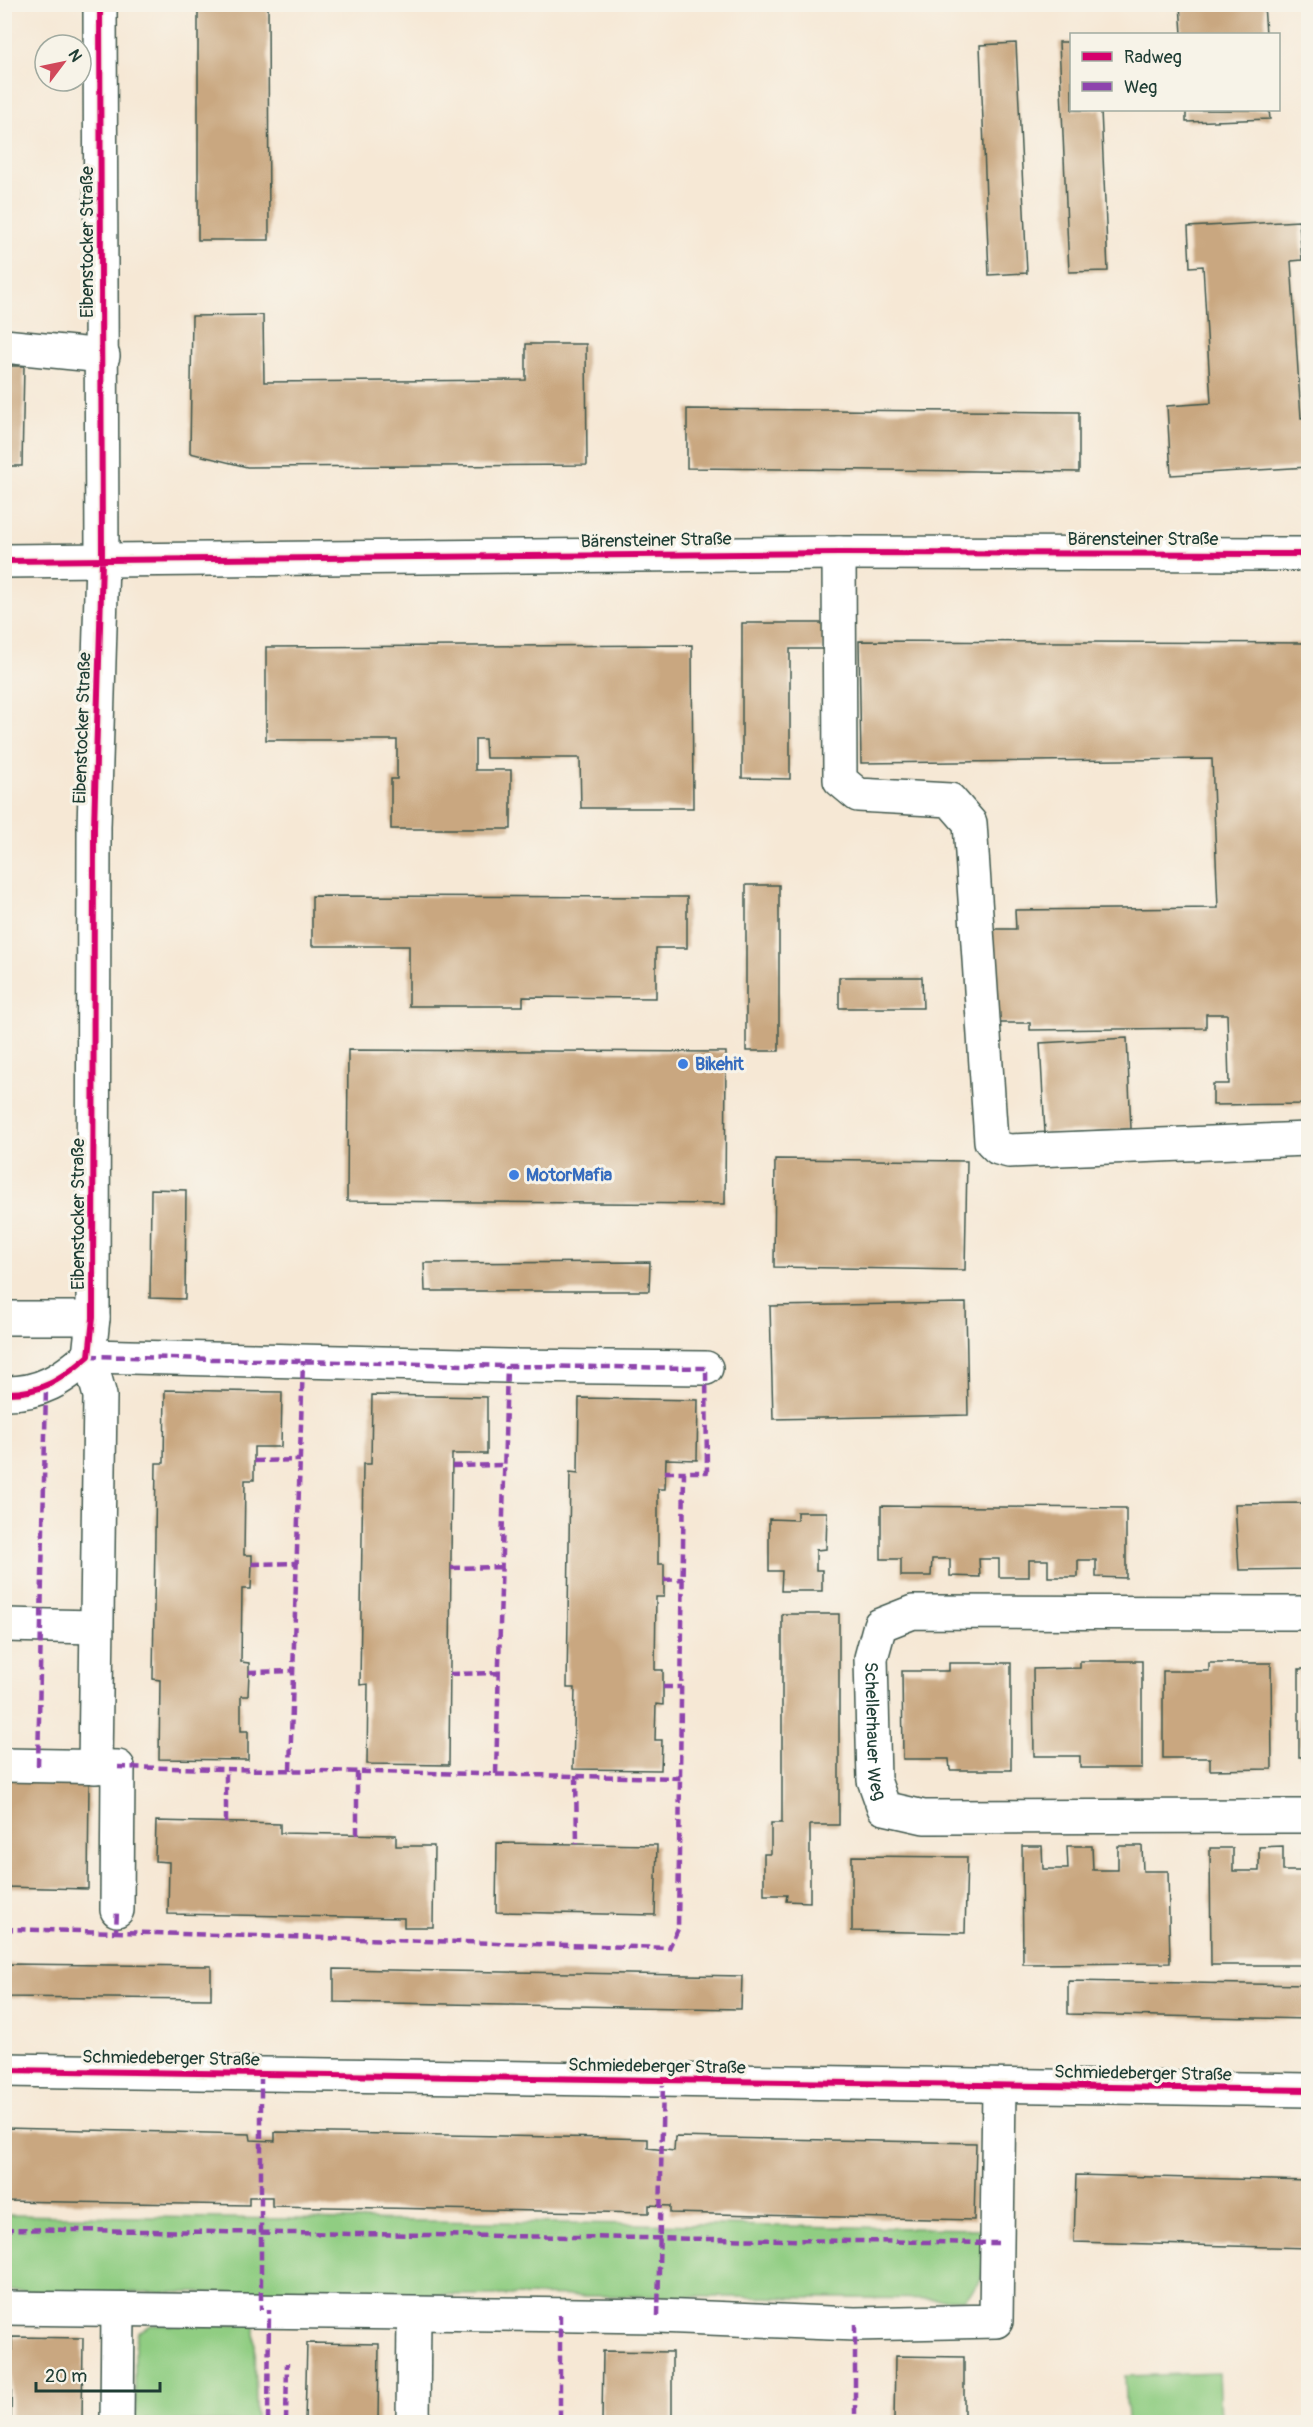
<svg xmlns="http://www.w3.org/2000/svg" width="1313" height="2427" font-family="Pangolin,sans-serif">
	<rect width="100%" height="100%" fill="#f7f3e8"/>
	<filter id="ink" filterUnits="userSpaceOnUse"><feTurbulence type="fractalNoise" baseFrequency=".0167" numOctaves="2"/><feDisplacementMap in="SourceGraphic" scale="12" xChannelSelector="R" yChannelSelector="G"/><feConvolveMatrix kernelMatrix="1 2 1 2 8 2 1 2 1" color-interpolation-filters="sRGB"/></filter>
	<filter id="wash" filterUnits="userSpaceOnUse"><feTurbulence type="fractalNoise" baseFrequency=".008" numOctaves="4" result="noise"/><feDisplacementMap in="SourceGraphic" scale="24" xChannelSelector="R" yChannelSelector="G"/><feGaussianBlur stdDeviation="1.35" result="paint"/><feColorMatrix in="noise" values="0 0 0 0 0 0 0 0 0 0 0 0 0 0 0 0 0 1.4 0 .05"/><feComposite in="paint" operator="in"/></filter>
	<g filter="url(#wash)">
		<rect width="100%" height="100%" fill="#f6e8d5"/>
		<!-- green -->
		<path fill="#90cd82" stroke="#58855b" stroke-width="1.5" d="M5 2215 985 2229C987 2262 990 2275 964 2299L5 2291Z
			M255 2324 256 2422H150L149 2420H135V2348L138 2332 151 2325Z
			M1219 2373 1221 2422H1127L1125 2376Z"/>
		<g id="blocks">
			<!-- building -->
			<path fill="#c9a780" d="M198 4H268L269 240H198Z
				M1180 4H1264L1266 34H1182Z
				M1059 42H1072V110H1101L1108 271 1069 272Z
				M1016 43 1027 273 989 275 980 45Z
				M1186 110H1269L1270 119 1186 122Z
				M1299 221 1302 260 1291 261 1301 418 1308 417V467L1171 475 1167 406 1211 403 1203 266 1190 267 1188 227Z
				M263 315 264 382 526 380V344H586L587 465 247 467 190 453 192 316Z
				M4 366H24L22 466H4Z
				M687 409 1079 412V472L687 468Z
				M742 623H824V649H790V779L742 778Z
				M859 641 1308 643V1104L1213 1105V1084H1229L1227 1014H1206V1028L1030 1030V1023H992L990 929H1016L1015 910 1218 908 1212 759 861 763Z
				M692 645 693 808H581L580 758H486L485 739H475V770H511V829H391V779H397V740H266V647Z
				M746 885H779V1051H746Z
				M312 896 687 897V948H656V998L523 997V1006H409V946H312Z
				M839 977H922L923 1008H839Z
				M1127 1038 1131 1129 1045 1133 1040 1043Z
				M348 1050 726 1052 725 1204 347 1201Z
				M775 1159 967 1161 965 1270 774 1267Z
				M151 1189 186 1190 185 1299 150 1298Z
				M650 1262 649 1291H425L424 1263Z
				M966 1303 968 1415 773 1419 770 1306Z
				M165 1390 282 1392 281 1447H254V1480H245L244 1555H252V1564L251 1589H242L241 1662 249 1663V1672L248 1696H241V1731H248V1760L159 1759 160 1680 153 1679 156 1463H164Z
				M372 1395 487 1397V1454H452L449 1765 367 1764 368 1684 360 1685 363 1464H371Z
				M579 1398 698 1400 697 1460 666 1459 665 1489H658V1564H664V1597H656L655 1670H663V1705L656 1704 655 1740H662L661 1770 573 1769 575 1688H567L570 1472 578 1473Z
				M1308 1503V1569L1239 1570 1235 1504Z
				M881 1506 1126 1508V1578L1096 1577V1560H1078V1577H1048V1560H1029V1577H999V1559H979L980 1577 950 1576V1559H932L931 1576H901V1559H881Z
				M797 1512H827L826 1549 816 1550V1570H822V1591H781L782 1571H769V1519L797 1520Z
				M782 1614H839V1825H810V1902L786 1901 787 1895H764V1854H771V1823H782Z
				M1080 1661H1142V1768H1080V1756H1034L1033 1669 1080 1668Z
				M949 1663H1011V1770H950L949 1759H903L902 1671H949Z
				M1209 1663H1271L1272 1769 1210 1770V1758H1163V1671H1209Z
				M1299 1669H1308V1757H1299Z
				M4 1776 89 1778 88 1889 4 1887Z
				M156 1821 280 1824V1833L396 1835V1846H434L433 1927H404V1918L168 1914 169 1862 155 1861Z
				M497 1843 657 1845 655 1915 496 1912Z
				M1022 1846H1042L1043 1869H1068L1067 1846H1092L1093 1870H1118V1846H1142L1143 1871H1168L1170 1963 1023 1964Z
				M1283 1846V1871H1305V1846H1308V1965H1211L1210 1848H1233V1871H1259V1847Z
				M852 1856 967 1857 965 1933 852 1931Z
				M4 1964 211 1966V1999L4 1997Z
				M334 1969 742 1976 741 2009 334 2002Z
				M1068 1981 1308 1985V2019L1068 2014Z
				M4 2128 250 2134 251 2140 275 2141V2132L612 2138 648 2139V2148L674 2151 675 2137 976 2143 974 2220 670 2213V2206L649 2205V2213L272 2206V2197H249V2205L4 2201Z
				M1076 2175 1308 2181V2248L1074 2242Z
				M12 2337 83 2338 82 2422H11Z
				M307 2343 379 2344 378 2422H305Z
				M603 2351 672 2352V2422H602Z
				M895 2356 964 2357V2422H894Z"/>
		</g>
	</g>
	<g filter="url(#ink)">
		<use href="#blocks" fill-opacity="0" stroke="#3f574c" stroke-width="1.5"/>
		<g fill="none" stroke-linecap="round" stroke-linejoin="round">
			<defs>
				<g id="minor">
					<path d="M4 346 103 356"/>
					<path d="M839 553 840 780 858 795 950 800 970 823 991 1141 998 1148 1009 1151 1308 1139"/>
					<path d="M4 561 839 553 1308 554"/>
					<path d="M4 1318H93"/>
					<path d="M89 1356 507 1366 706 1368"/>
					<path d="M4 1393C41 1394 62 1379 89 1356"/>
					<path id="s1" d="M1308 1613 913 1612 880 1625 871 1658 874 1780 884 1808 924 1817 1308 1816"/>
					<path d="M4 1625 96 1627"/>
					<path d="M4 1765 118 1767 117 1910"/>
					<path d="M95 1767 100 1396 89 1356 93 1318 94 827 102 561 100 4"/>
					<path d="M4 2070 1308 2090"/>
					<path d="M4 2308 658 2316 855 2324 996 2321 999 2087"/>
					<path d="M117 2422 118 2310"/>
					<path d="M413 2422 414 2314"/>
				</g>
			</defs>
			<!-- minor casing -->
			<use href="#minor" stroke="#3f574c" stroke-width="36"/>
			<!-- minor -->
			<use href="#minor" stroke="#fff" stroke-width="33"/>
			<!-- quiet -->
			<path stroke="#8e44ad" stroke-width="4.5" stroke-dasharray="9 4.5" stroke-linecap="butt" d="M89 1356 507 1366 706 1368 707 1472H684L678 1929 669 1948 116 1932
				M254 1461 300 1460
				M452 1466 505 1465
				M665 1472H684
				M252 1564 296 1563
				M451 1568 502 1567
				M664 1580 683 1579
				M249 1672 293 1671
				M450 1674 499 1673
				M663 1687H682
				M38 1766 46 1387
				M118 1767 681 1778
				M290 1770 303 1361
				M496 1774 507 1366
				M576 1775 577 1844
				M226 1823V1769
				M357 1835V1771
				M4 1929 116 1932 117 1910
				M261 2075V2310
				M4 2229 998 2243
				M560 2315V2422
				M658 2316 663 2081
				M855 2324V2422
				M268 2422 269 2310
				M286 2422 287 2363"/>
			<defs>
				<path id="cycleway" d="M4 561 839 553 1308 554
					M4 1393C41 1394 62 1379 89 1356L93 1318 94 827 102 561 100 4
					M4 2070 1308 2090"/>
			</defs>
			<!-- cycleway casing -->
			<use href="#cycleway" stroke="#f7f3e8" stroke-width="10"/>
			<!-- cycleway -->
			<use href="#cycleway" stroke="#d6006c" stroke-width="6"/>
		</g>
	</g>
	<!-- markers -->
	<g fill="#3f7fe0" stroke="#f7f3e8" stroke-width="2">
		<circle cx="683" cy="1064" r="6"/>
		<circle cx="514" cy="1175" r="6"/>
	</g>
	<g text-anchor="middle" stroke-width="6" stroke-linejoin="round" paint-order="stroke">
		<!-- street labels -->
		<g font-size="18" fill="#1f3d34" stroke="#f7f3e8">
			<text transform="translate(87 242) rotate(-90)" y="6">Eibenstocker Straße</text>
			<text x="1143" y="545">Bärensteiner Straße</text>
			<text transform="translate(656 540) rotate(-1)" y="6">Bärensteiner Straße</text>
			<text transform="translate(82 728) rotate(-88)" y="6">Eibenstocker Straße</text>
			<text transform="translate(78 1214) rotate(-90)" y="6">Eibenstocker Straße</text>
			<text dy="6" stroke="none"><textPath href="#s1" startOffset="538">Schellerhauer Weg</textPath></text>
			<text transform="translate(171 2058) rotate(1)" y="6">Schmiedeberger Straße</text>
			<text transform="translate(657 2066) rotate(1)" y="6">Schmiedeberger Straße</text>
			<text transform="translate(1143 2073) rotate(1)" y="6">Schmiedeberger Straße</text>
		</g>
		<!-- shop labels -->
		<g font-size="18" font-weight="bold" fill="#366cbe" stroke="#f7f3e8" text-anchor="start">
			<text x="695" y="1070">Bikehit</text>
			<text x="526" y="1181">MotorMafia</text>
		</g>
	</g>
	<!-- margin -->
	<rect width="1313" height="2427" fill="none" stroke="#f7f3e8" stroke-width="24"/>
	<!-- legend -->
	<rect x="1070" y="33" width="210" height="78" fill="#f7f3e8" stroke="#a1aaa0" stroke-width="1.5"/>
	<rect x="1082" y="52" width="30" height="9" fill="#d6006c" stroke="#a1aaa0" stroke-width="1.5"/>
	<text x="1124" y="63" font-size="18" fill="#1f3d34">Radweg</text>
	<rect x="1082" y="82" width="30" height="9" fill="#8e44ad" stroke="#a1aaa0" stroke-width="1.5"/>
	<text x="1124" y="93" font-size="18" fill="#1f3d34">Weg</text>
	<!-- north arrow -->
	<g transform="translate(63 63) rotate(58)"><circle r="28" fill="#f7f3e8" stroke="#a1aaa0" stroke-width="1.5"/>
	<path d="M0-4.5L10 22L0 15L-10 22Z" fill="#d1495b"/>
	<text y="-9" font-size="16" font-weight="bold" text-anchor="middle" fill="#1f3d34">N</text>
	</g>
	<!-- scale -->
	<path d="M36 2382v9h124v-9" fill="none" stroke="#1f3d34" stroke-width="3"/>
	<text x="45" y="2382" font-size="18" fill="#1f3d34" stroke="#f7f3e8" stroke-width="4.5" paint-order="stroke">20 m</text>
</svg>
